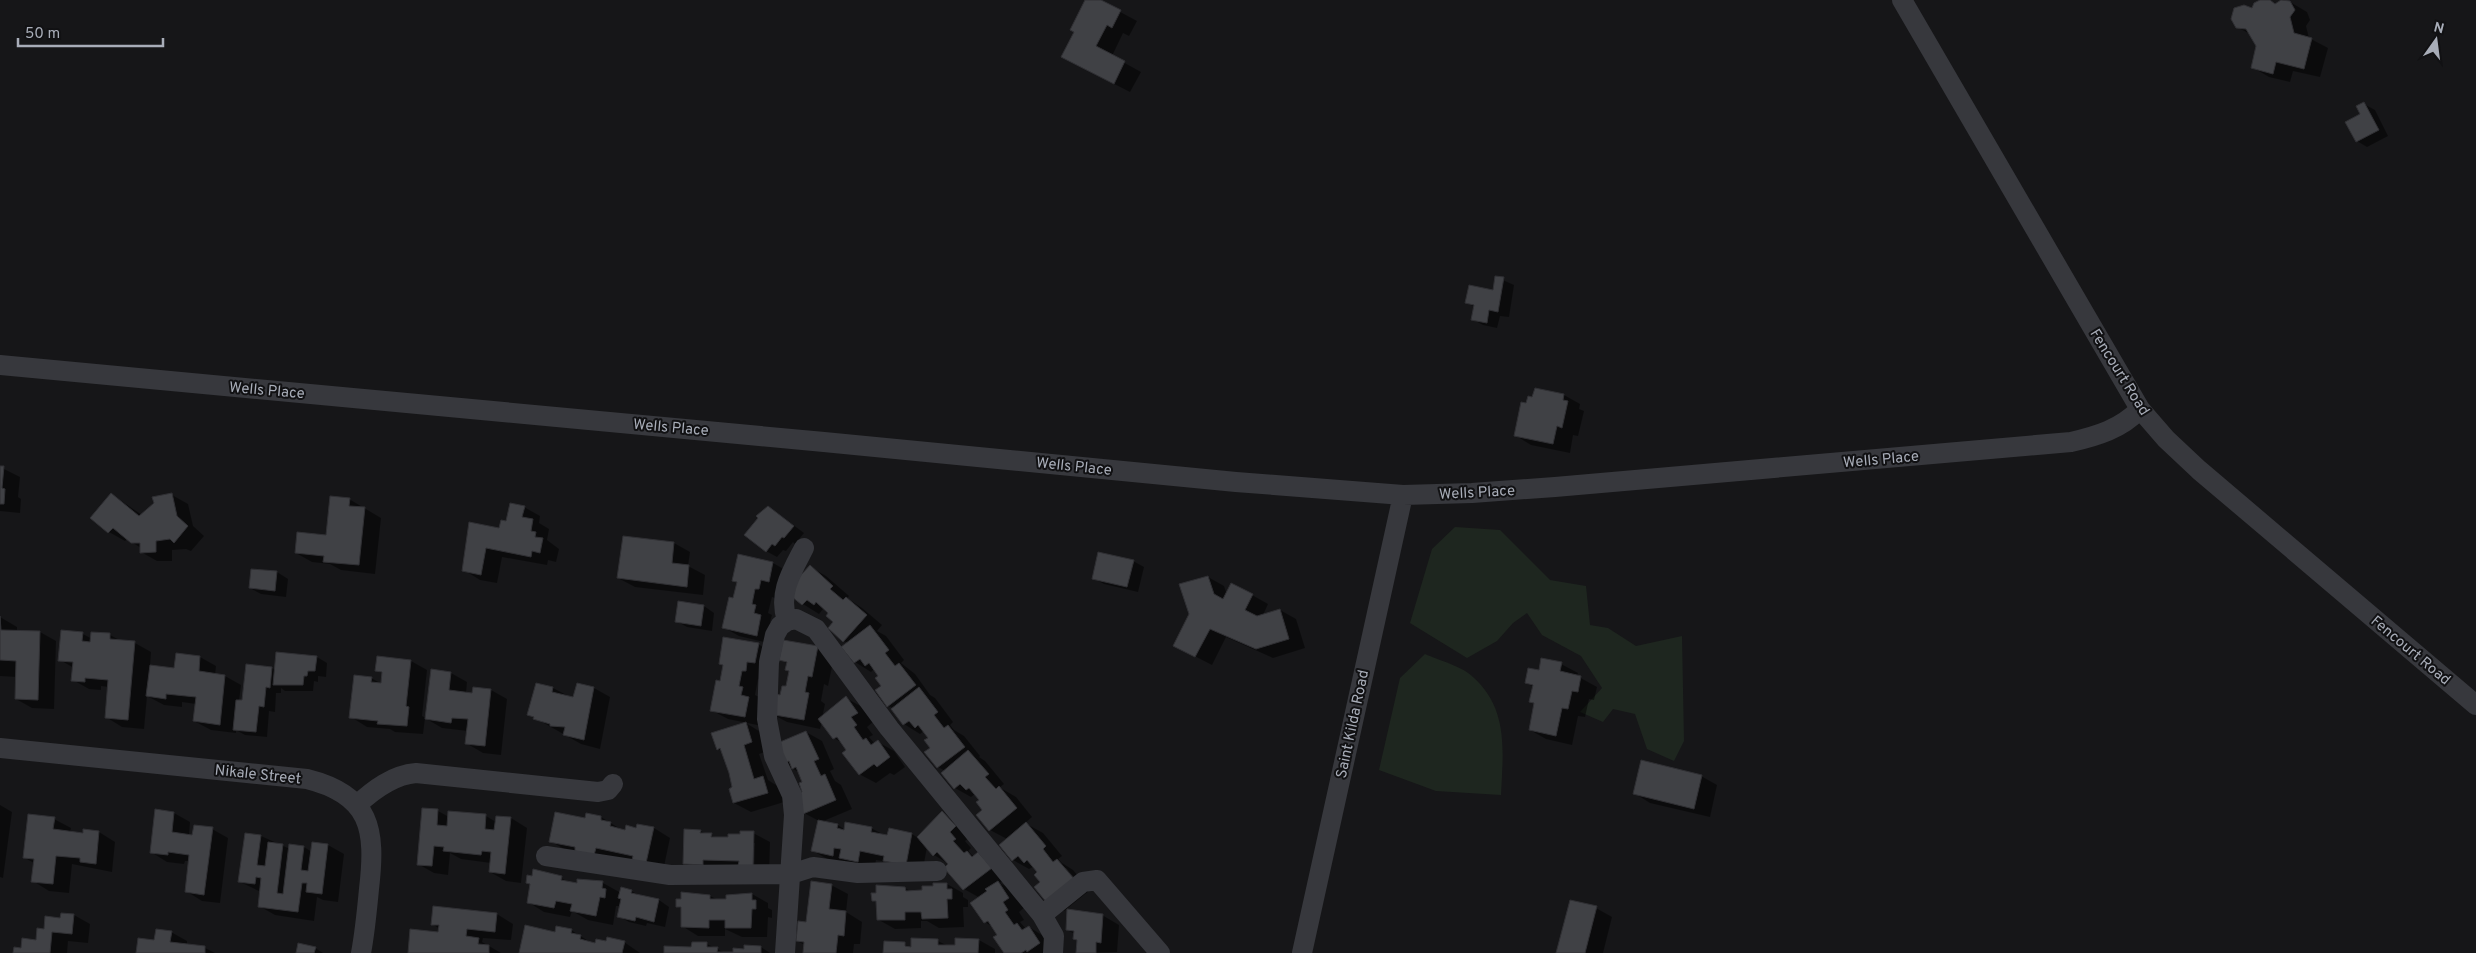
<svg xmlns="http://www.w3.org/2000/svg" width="2476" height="953" font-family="Overpass,sans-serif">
	<rect width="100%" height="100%" fill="#161618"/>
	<!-- green -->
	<path fill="#1e261f" d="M1455 527 1500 530 1550 580 1586 586 1590 625 1608 628 1636 646 1682 636 1684 741 1674 761 1647 749 1635 714 1613 709 1603 722 1580 712 1602 688 1581 656 1542 635 1527 613 1513 623 1497 641 1467 658 1410 623 1432 549Z
		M1425 654C1438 660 1464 667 1473 677 1509 709 1503 752 1501 795L1436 791 1379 770 1400 678Z"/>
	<!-- shadow -->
	<path fill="#0007" fill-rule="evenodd" d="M1086 0H1098L1137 21 1129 36 1123 33 1112 56 1141 72 1130 92 1079 66 1076 32Z
		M2263 0 2276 5 2290 2 2307 12 2310 20 2306 26 2309 38 2328 48 2320 77 2293 71 2290 82 2269 77 2252 67 2258 46 2250 34 2237 27Z
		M2364 104 2375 110 2388 136 2367 147 2357 141Z
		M1496 277 1514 285 1509 317 1500 316 1497 328 1483 325 1472 319 1475 307 1467 303 1494 291Z
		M1564 395 1580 404 1579 409 1584 411 1578 436 1573 435 1570 453 1531 445 1515 435Z
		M0 467 20 477 18 497 21 499 20 513 0 511Z
		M111 494 142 515 172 495 188 504 193 526 204 536 191 551 186 549 172 550V561H157L141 552V548L127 539 125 541 109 532 92 518Z
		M349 499 381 518 375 574 341 570 330 564 312 562 296 553 327 536Z
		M524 507 540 516 539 523 549 529 547 540 559 549 556 562 548 560 547 565 502 557 497 583 480 580 464 570 500 529Z
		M769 507 804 533 795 544 793 542 786 551 783 550 777 557 766 551Z
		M674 543 690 552 688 566 705 575 703 595 635 587 618 578Z
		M739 556 773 563 789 572 775 598 772 597 768 613 772 615 770 622 777 626 773 644 739 636 723 627 734 599 738 583 734 581Z
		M1133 561 1144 567 1138 592 1104 584 1093 578Z
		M810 567 826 576 849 596 847 598 862 608 882 625 877 631 886 636 904 660 901 663 915 674 930 695 935 698 953 722 950 725 954 730 964 736 980 756 979 757 985 761 1004 784 1000 787 1004 790 1016 797 1032 817 1025 823 1043 833 1062 856 1058 859 1062 863 1073 870 1090 890 1064 911 1048 902 1038 873 1033 867 1029 869 1013 860 1007 839 990 830 981 800 975 794 971 797 955 788 945 771 938 767 929 738 924 731 920 734 904 724 893 708 888 706 880 676 874 669 871 672 855 662 848 643 844 641 830 613 823 609 819 614 803 604 788 592ZM1063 868H1066L1080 884Z
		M277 572 288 579 286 597 261 594 250 588Z
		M1208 577 1224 586 1227 595H1252L1268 604 1263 615 1280 610 1296 619 1305 648 1273 658 1226 637 1212 665 1175 646Z
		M704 606 714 613 712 631 687 627 676 621Z
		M0 617 17 627V631L40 632 56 641 54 709 32 708 16 699 17 677 0 676Z
		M62 632 83 634 92 639 93 633 110 635 121 641 135 643 151 652 150 666 175 669 200 657 216 666 215 675 225 676 241 685 239 701 244 702 272 668 276 671 317 657 327 663 326 677 318 676V682L314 681 313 691H285L281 688V693H276L275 712 269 711 267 737 245 735 236 730V733L211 730 194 721 196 704 182 702V707L164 705 147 696 144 729 122 727 106 717 109 687 101 686V690L89 689 73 680 74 668 60 660Z
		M758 644 774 654 762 680 758 679 755 695 759 697 762 726 728 719 711 710 721 682Z
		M818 647 834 657 828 686 824 684 821 701 825 704 822 718 846 698 862 707 873 722 867 727 873 735 869 737 875 744 878 742 894 751 905 767 894 775 890 773 876 783 859 774 844 744 834 738 822 722 820 729 787 722 770 713 787 688 790 672 788 664 780 659Z
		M411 661 427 670 422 716 426 718 451 673 467 682 466 693 473 694 474 688 491 690 507 699 501 755 483 753 466 743 468 731 442 728 425 718 423 734 395 732 390 729 367 727 351 717 371 678 382 684 383 674 376 670Z
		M1561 664 1578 673 1577 676 1597 687 1594 700 1589 699 1585 717 1578 716 1572 745 1546 739 1530 730 1536 704 1531 701 1534 687 1526 683 1540 672Z
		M537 685 553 688 574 699 594 688 610 697 600 749 581 744 528 714Z
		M746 723 762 733 768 751 759 754 768 780 779 787 784 802 751 812 734 803 730 773 722 751 718 749Z
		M806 732 822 741 834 769 830 771 835 781 841 785 852 809 821 822 838 825 845 830 871 828 886 836 912 834 918 838 942 813 958 822 971 836 965 841 971 848 968 851 972 855 1007 877 1000 883 1014 891 1025 907 1019 912 1024 920 1020 922 1026 929 1029 927 1045 937 1055 953H1005L994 928 985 922 980 898 964 889 949 864 934 855 927 847 922 874 901 869 888 862 876 860 874 870 829 860 813 851 819 821 804 813V782L800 773 783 763Z
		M1701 776 1717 785 1710 817 1650 803 1634 793Z
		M0 805 12 812 3 878 0 877Z
		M156 811 174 813 190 822 189 835 194 836 212 829 228 838 220 903 202 901 186 891 190 861H185L184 864 167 862 151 852Z
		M438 811 449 817 486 816 496 822 497 817 511 818 527 828 521 883 506 881 490 872 491 863 461 859 450 853 448 875 434 873 418 864Z
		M601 817 622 830 637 829 638 825 654 828 670 838 663 871 566 850 550 841 586 820Z
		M54 819 71 828 70 832H99L115 842 112 872 72 864 69 893 49 891 33 881 34 863 25 858Z
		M700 831 719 839 753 833 770 842 769 875 754 873 755 843H752V872L701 873 685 864Z
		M261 836 290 849 304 847 312 852 328 845 344 854 338 902 323 900 317 897 314 921 275 915 259 906 261 892 240 882Z
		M561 878 572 884 603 883 621 893 631 891 641 896 659 900 669 907 665 927 647 923 646 926 629 922 618 916 621 906H616L613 925 588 920 572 911 570 917 544 912 528 902Z
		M947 884 963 893V897L968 900V907H963L964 927 939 928 927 921H921V928L895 929 879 920 878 903 873 900 905 888 912 892H923V887Z
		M831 885 848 894 846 912 862 922 860 944H854L853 953H804L805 945 797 941Z
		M682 893 710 896 718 900H728L752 894 768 903V908L772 910V918L768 917 767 937H742L725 929V936H698L682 926V909L677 906 682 900Z
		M434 907 497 914 513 924 511 940 483 938 482 942 501 953H409L439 933 440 929 432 924Z
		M1596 908 1612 917 1603 953H1557Z
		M74 915 90 924 88 943 68 941 67 953H14L37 941 45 931 61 919Z
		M1102 915 1119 925 1117 952 1077 953 1078 941 1074 939 1075 934 1067 930Z
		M571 930 593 944 624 942 640 953H521L556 933Z
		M171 932 187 941V945L205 948 215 953H137Z
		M979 940 995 949V953H885L904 944 912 948 938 941 948 946 956 947Z
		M693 943 707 944 725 953H665L692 949Z
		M761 947 770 953H734L745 950Z
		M315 948 323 953H297Z"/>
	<!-- building -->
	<path fill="#404145" stroke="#303034" d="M1085 0H1101L1121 10 1112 28 1107 25 1096 46 1125 61 1114 84 1061 57 1074 32 1070 30Z
		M2260 0H2270L2275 4 2281 0 2290 1 2295 10 2290 17 2294 33 2312 38 2304 69 2276 62 2273 74 2251 68 2256 46 2246 29 2236 28 2231 19 2234 8 2244 5 2252 8 2254 3Z
		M2364 102 2379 130 2356 142 2345 122 2360 114 2356 106Z
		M1495 276 1504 277 1498 312 1489 310 1487 323 1471 320 1474 305 1465 303 1469 285 1493 290Z
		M1535 388 1564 394 1563 400 1568 401 1562 428 1557 426 1553 444 1514 436 1521 402 1526 403 1528 396 1532 397Z
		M0 466H4L2 488 5 489 4 504H0Z
		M111 493 139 516 154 503 152 497 172 493 177 516 188 526 174 543 170 539 156 541V552L140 553V543H131L113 528 108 533 90 518Z
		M330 496 350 498 349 506 365 507 359 565 323 562 324 556 295 553 297 532 326 535Z
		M510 503 525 506 522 517 533 519 531 531 536 532 535 537 543 538 540 553 532 551 531 557 486 548 481 575 462 571 469 522 499 528 501 520 506 521Z
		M768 506 794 526 784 538 782 537 775 546 772 544 766 552 744 535 758 518 756 516Z
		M623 536 674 542 672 563 689 565 687 587 617 578Z
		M1098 552 1134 560 1127 587 1092 579Z
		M738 554 773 562 769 582 761 580 759 589H755L752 604 756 605 754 613 761 615 757 636 722 628 729 597 733 598 737 582 732 581Z
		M810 565 833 586 830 589 843 600 846 597 867 615 843 642 828 628 833 622 826 616 828 613 816 602 814 605 807 600 802 605 786 592Z
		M251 569 277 571 275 591 249 588Z
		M1208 576 1214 594 1223 599 1231 583 1253 594 1245 610 1257 616 1280 609 1289 639 1256 649 1210 629 1195 657 1173 646 1189 614 1179 584Z
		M678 601 704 605 701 626 675 622Z
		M0 616 1 630 40 631 38 700 15 699 16 661 0 660Z
		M870 625 889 650 885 653 895 666 899 663 916 685 887 707 875 690 881 686 875 678 878 676 869 663 865 666 860 659 854 663 841 647Z
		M61 630 83 632 82 641 90 642 91 632 110 633V639L135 641 128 720 105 718 108 680 85 678V682L71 681 73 662 58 661Z
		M723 637 759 643 755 663 747 662 746 671H742L739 686 743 687 741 695 749 697 745 717 710 711 716 680 720 681 723 665 719 664Z
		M783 640 818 646 812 677 808 676 805 692 809 693 804 720 769 714 773 693 780 695 782 686H786L789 671 785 670 787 662 779 660Z
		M276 652 317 656 315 671H308L307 676H304L303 685H273Z
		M176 653 200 656 199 671 225 675 220 725 193 721 196 697 166 694V699L146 696 150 665 174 668Z
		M377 656 411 660 406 706 409 707 407 726 377 724 378 721 349 718 354 675 372 677 371 682 381 683 382 672 375 671Z
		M1541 658 1562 662 1560 671 1581 676 1578 692 1572 691 1568 709 1562 708 1556 736 1529 730 1534 703 1529 702 1533 685 1525 683 1528 668 1539 670Z
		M246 664 272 667 270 688 266 687 264 707 259 706 256 732 233 730 236 700H242Z
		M431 669 451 672 449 690 472 693 473 687 491 689 485 746 465 744 468 719 452 718 451 723 425 719Z
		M536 683 553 687 552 692 573 697 577 683 594 687 584 740 563 735 565 727 550 726V724L533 719 534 717 527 715Z
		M919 687 938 712 934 715 944 728 948 725 965 747 937 768 924 752 930 748 924 740 928 738 918 725 915 728 909 721 903 725 891 709Z
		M846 696 858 713 851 717 857 725 854 727 863 740 866 738 871 745 878 740 890 757 877 767 874 764 859 775 842 753 846 750 837 737 833 739 818 719Z
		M746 722 752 742 744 745 754 779 763 776 768 793 733 803 729 789 732 787 729 773 720 748 717 750 711 733Z
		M806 731 819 759 814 761 821 776 825 774 836 800 803 814 795 795 802 792 799 783 802 782 796 767 792 769 789 761 782 764 773 745Z
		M968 750 989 774 985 777 996 789 999 786 1017 808 989 831 976 815 982 810 976 802 979 800 969 788 966 790 960 784 954 789 941 773Z
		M1641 760 1702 775 1694 809 1633 794Z
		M422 808 438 809 437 825 447 826 448 811 486 814 485 829 494 830 496 816 511 817 505 874 489 872 491 852 482 851 481 855 443 851 444 847 434 846 432 866 417 865Z
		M155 809 174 812 172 832 192 835 194 825 213 827 204 895 185 892 189 855 168 852V855L150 853Z
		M942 811 956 826 950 832 956 839 953 841 964 853 967 851 972 857 978 852 992 868 963 890 944 868 948 864 937 852 933 856 917 837Z
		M555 812 585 818 586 813 601 816V820L611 822 610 826 625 830 626 825 636 828 637 824 654 827 646 863 632 860 633 856 596 848 594 855 575 851V847L549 842Z
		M28 814 55 817 53 829 83 833V829L99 831 96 864 80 862V858L56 856 53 884 31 882 34 859 23 858Z
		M818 820 838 824 837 828 844 830 845 822 872 827 871 832 887 835 889 828 912 833 906 865 883 861 884 856 860 851 858 862 839 858 841 849 834 848 833 856 811 851Z
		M1026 822 1046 846 1043 849 1053 862 1057 859 1075 880 1047 903 1034 887 1040 882 1034 875 1037 872 1027 860 1024 863 1018 856 1012 861 999 845Z
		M684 829 701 830 700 833H712L711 837H728V834H740V831H754L753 866H738L739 861 703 860V865L683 864Z
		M245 833 261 835 257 865 265 866 268 842 283 844 277 893 283 894 289 844 304 846 301 870 308 871 312 842 328 844 322 894 306 892 307 883H302L298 912 258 907 261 878 256 877 255 884 238 882Z
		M533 869 562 876 561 880 577 883V879L603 881 602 888 606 889 605 898 600 897 596 916 570 911 572 904 556 901 554 908 527 903 530 884 526 883 527 875 532 876Z
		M811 881 832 884 829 909 846 911 844 936 838 935 836 953H803L804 942 796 941 798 921 806 922Z
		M998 881 1009 898 1003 902 1008 910 1005 912 1014 925 1017 923 1022 930 1029 926 1040 943 1027 952 1026 950 1021 953H1004L993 937 997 935 988 921 984 923 970 903 987 891 985 889Z
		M933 883H947V889H952V899H947L948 918 922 919 921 912H905V920H877L876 901H872L871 893H876V885L905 887 906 891 922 890V886H933Z
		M621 887 632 890 631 893 659 899 654 922 636 917 635 921 617 917 621 899 618 898Z
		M681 892 710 895V899H726V895L752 893V900H756V909H752L751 928H725V920H709V928L681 927V907H676V899H681Z
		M1570 900 1597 906 1585 953H1556Z
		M433 906 497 913 495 932 467 929 466 936 479 938 478 944 489 945V953H408L410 929 438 932 439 925H431Z
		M1067 909 1103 914 1101 943 1096 942V953H1076L1077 940 1073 939 1074 931 1066 930Z
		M61 913 74 914 72 934 52 932 50 953H13L14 947 21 948 22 938 36 940 37 928 44 929 45 916 60 918Z
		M525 925 555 932 556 926 572 929 571 933 581 935 580 939 595 943 596 939 606 941 607 937 625 941 622 953H519Z
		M156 929 172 931 170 942 205 946V953H136L138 938 154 940Z
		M911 938 938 939V945H955V938L979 939 978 953H883L884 941 905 942V946L911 947Z
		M692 942H707V947H718L717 952H733V948L744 949V945L761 946V953H664V946L691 947Z
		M298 943 316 947 314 953H296Z"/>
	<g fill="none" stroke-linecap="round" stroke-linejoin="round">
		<!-- minor -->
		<path stroke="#37383d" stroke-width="20" d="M1902 0 2140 409 2166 439 2199 470 2476 705
			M0 365 824 442 1236 482 1403 495 1472 493 1555 487 2071 442C2097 436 2121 429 2140 409
			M787 621C778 593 791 573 804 548
			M0 748 307 779C371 795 376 829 369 889 367 910 365 932 361 953
			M357 805C374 789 393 775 416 773L598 792 608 790 613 784
			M546 856 670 875 791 874 813 867 858 873 937 871
			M1042 915 1083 882 1097 880 1160 953
			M785 953 794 815 792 795 774 756 767 719 769 662 775 635 780 626 787 621 796 619 816 629 889 728 1042 915 1054 936 1053 953
			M1302 953 1403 495"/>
	</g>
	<g text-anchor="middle" stroke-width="4" stroke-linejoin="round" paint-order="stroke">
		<!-- street labels -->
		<g font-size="15" fill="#a8adb8" stroke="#111113">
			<text transform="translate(2120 372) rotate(58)" y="5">Fencourt Road</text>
			<text transform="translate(267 390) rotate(5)" y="5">Wells Place</text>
			<text transform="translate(671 427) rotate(5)" y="5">Wells Place</text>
			<text transform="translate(1881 459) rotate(-5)" y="5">Wells Place</text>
			<text transform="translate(1074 466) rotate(6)" y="5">Wells Place</text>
			<text transform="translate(1477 492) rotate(-3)" y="5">Wells Place</text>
			<text transform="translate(2411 650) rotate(40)" y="5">Fencourt Road</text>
			<text transform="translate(1352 724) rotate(-78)" y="5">Saint Kilda Road</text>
			<text transform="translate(258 774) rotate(6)" y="5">Nikale Street</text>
		</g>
	</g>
	<!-- north arrow -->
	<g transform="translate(2436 40) rotate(14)" stroke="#111113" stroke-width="4" paint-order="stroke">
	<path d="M0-4L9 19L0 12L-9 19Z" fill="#a8adb8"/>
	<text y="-8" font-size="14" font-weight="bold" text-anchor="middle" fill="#a8adb8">N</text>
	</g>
	<!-- scale -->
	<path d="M18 38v8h145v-8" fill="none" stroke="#a8adb8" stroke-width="2.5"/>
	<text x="25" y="38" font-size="15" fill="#a8adb8" stroke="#111113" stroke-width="4" paint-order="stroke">50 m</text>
</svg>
